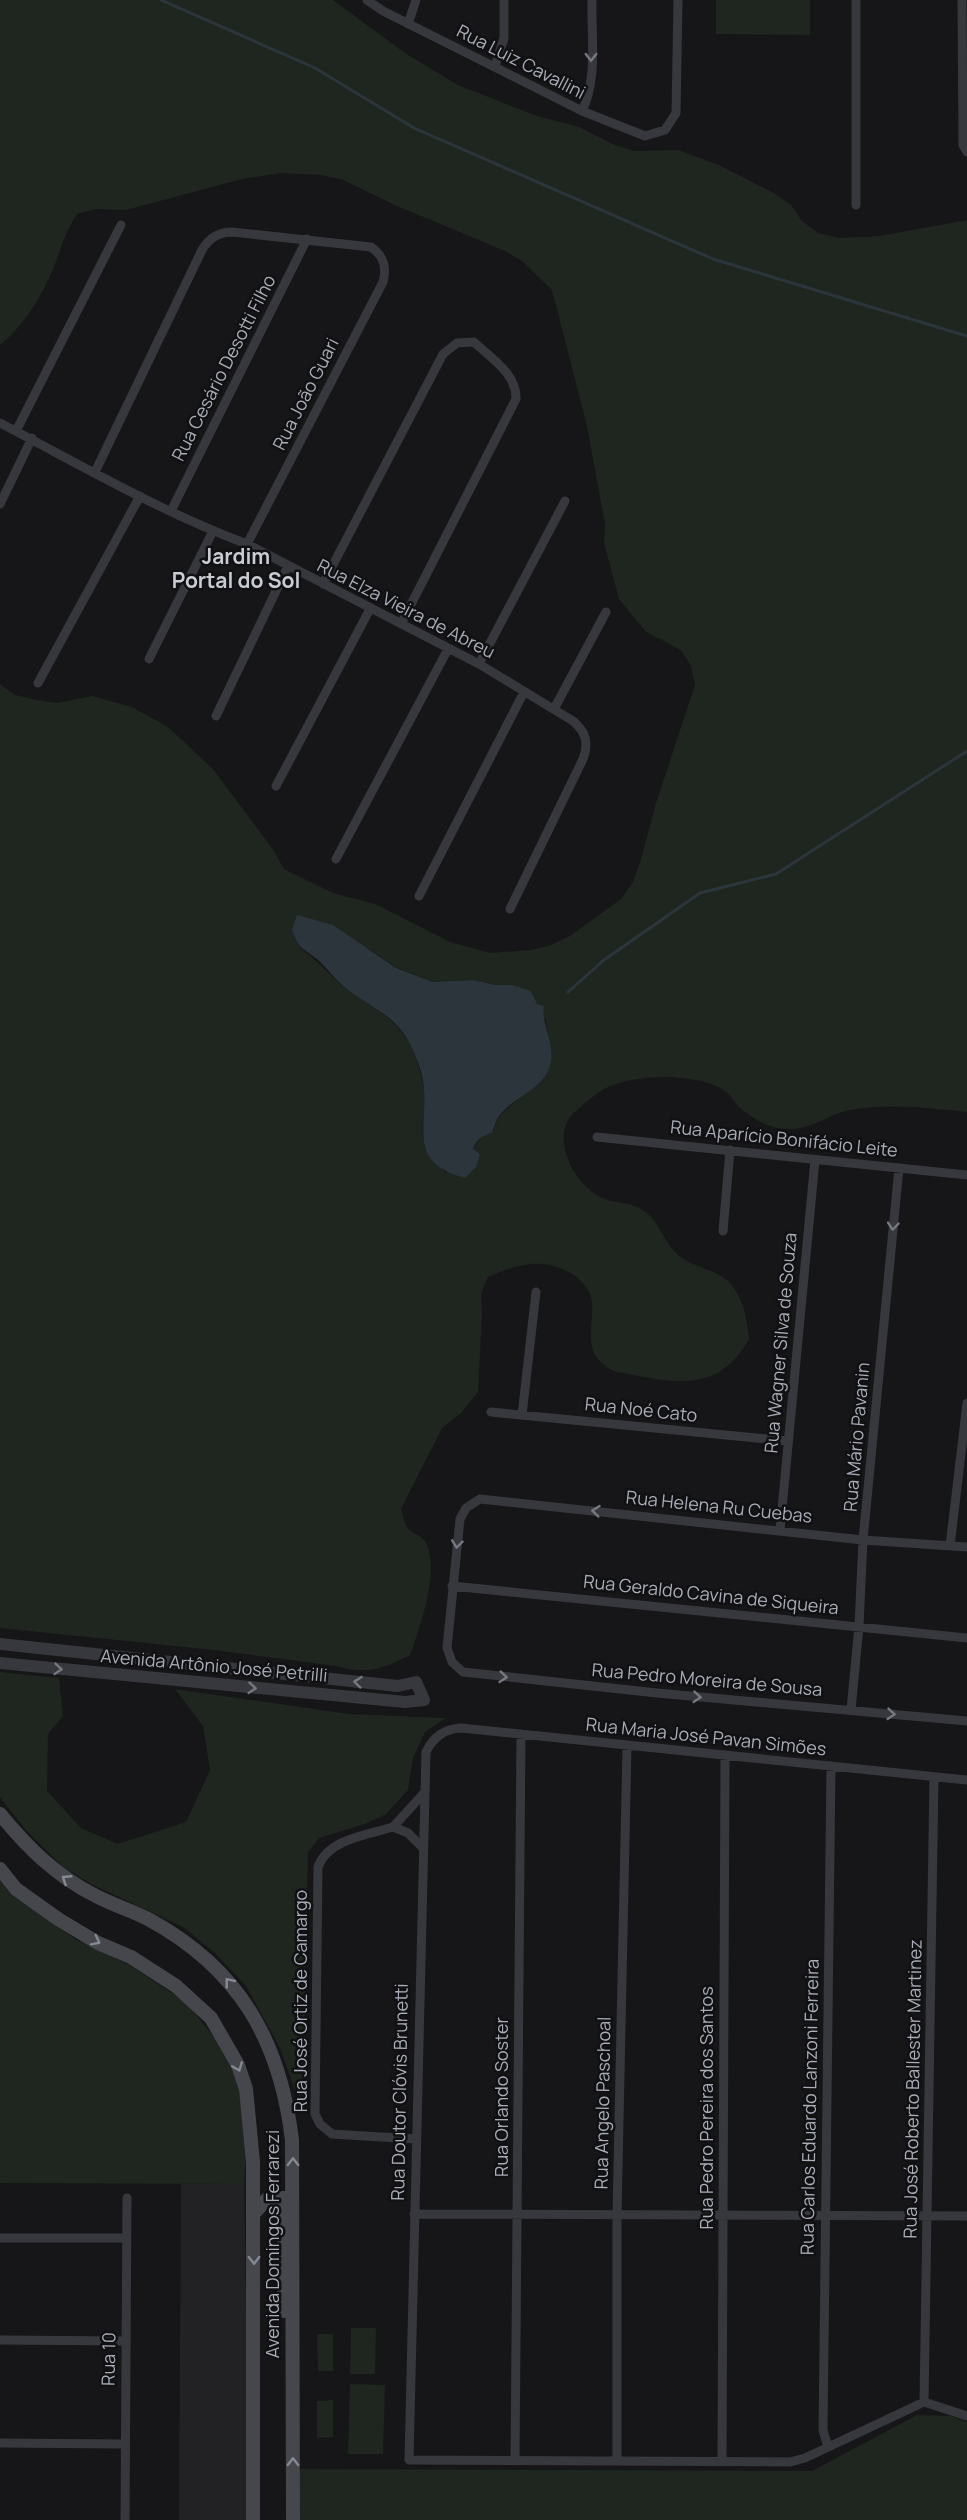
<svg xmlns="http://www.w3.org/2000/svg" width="967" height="2520" font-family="Manrope,sans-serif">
	<rect width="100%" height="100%" fill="#161618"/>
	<!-- built -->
	<path fill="#222225" d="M181 2184H244L249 2520H179Z"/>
	<!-- green -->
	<path fill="#1e261f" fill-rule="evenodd" d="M0 0H333L405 53 458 85 534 115 579 127 615 145 634 151 678 150 719 165 774 193 791 205 802 221 818 233 839 238 880 236 967 220V1112C927 1108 890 1103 850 1110 829 1114 811 1130 789 1129 769 1129 752 1119 737 1105 734 1101 730 1094 725 1091 709 1080 683 1077 664 1077 647 1077 621 1080 606 1088 597 1093 585 1103 577 1110 547 1134 573 1183 600 1197 612 1203 628 1202 639 1208 658 1217 662 1239 676 1253 691 1268 716 1268 731 1284 744 1300 747 1320 749 1339 722 1387 687 1385 639 1376 621 1372 611 1374 598 1359 584 1343 596 1316 591 1297 587 1286 580 1279 571 1273 540 1257 518 1264 488 1277L481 1293 482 1314 478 1392 461 1413 442 1428 401 1509C403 1515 404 1522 407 1527 411 1533 421 1535 425 1541 441 1569 420 1627 410 1655 383 1669 365 1675 336 1666L214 1650 0 1628V684L15 695 37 700 57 703 92 696 132 707 168 727 213 769 274 851 284 869 333 893 375 904 450 942 490 953 531 950 551 945 570 936 621 899 633 882 640 863 656 803 695 685 691 666 681 650 646 632 619 599 604 543 605 524 587 426 552 290 522 261 505 251 397 206 343 180 322 175 281 173 242 179 126 210 95 209 77 214C65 232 61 250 53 269 41 297 24 326 0 345ZM300 948 370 950 397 968 433 982 474 980 495 985H512L537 1005 546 1021 551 1061 536 1084 499 1116 492 1133 481 1136 473 1149 446 1173C406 1135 432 1121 422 1079 410 1024 389 1020 348 990 331 977 318 960 300 948Z
		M716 0H810V35L716 34Z
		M0 1672 59 1678 63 1716 48 1734 47 1791 81 1828 118 1844 186 1822 210 1770 203 1726 175 1689 349 1714 446 1718 425 1732 413 1758 408 1790 386 1814 365 1824 319 1838 308 1852 303 2112 280 2048 246 1986 215 1953 183 1927 93 1885 64 1868 25 1829 0 1797Z
		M0 1881 10 1893 75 1939 131 1966 187 2003 228 2055 241 2094 247 2134 244 2184 0 2183Z
		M351 2328H376L375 2374H350Z
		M317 2334H333V2371H318Z
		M350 2384 385 2385 383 2454H348Z
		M333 2400V2437L317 2438V2401Z
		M917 2415 951 2416 967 2422V2520H299L298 2469 812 2471Z"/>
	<!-- water -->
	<path fill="#2c353c" d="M297 915 333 925 396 968 433 982 474 980 495 985H512L531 991 537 1004 544 1006C540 1024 559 1048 548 1071 539 1090 512 1099 499 1116 496 1120 494 1128 492 1133 482 1136 477 1138 473 1149L480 1154 476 1167 465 1178C404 1162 430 1124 423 1081 421 1068 415 1054 409 1042 395 1015 369 1007 347 989 336 981 328 969 318 960 301 946 301 952 292 930Z"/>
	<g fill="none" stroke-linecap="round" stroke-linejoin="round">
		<!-- stream -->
		<path stroke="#2c353c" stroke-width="3" d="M161 0 315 68 414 128 713 259 967 336
			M568 992 604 960 700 893 776 874 967 751"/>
		<!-- minor -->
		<path stroke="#37383d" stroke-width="9" d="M367 0 383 11 582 111 645 136 665 130 676 113 678 0
			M962 0 963 145 967 152
			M408 24 416 0
			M495 66 504 38V0
			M582 111C598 79 591 36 592 0
			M856 205V0
			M0 423C81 465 161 512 247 544L479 664 573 721C586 732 589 743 583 759L510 909
			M16 431 121 225
			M95 472 202 250C209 238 219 232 232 232L371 247C384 256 387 267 383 282L247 544
			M0 504 32 438
			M171 511 307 239
			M323 584 443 354 457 343 474 342C491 358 517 374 516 399L401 624
			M149 659 213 531
			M479 664 565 501
			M38 683 140 496
			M554 709 606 612
			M216 716 288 566
			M276 786 370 609
			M336 859 448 649
			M419 896 524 692
			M597 1137 967 1175
			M723 1231 730 1150
			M491 1412 788 1441
			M522 1415 536 1292
			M780 1530 815 1160
			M950 1546 967 1403
			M967 1547 863 1540 480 1499 466 1508 460 1519 447 1648 452 1662 463 1672 657 1693 967 1721
			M452 1586 967 1638
			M851 1710 859 1626 863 1540 899 1168
			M967 1780 461 1728C444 1729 433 1737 426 1752L409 2460 790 2462 805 2458 924 2402 967 2416
			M393 1827C367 1835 328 1839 318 1867L315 2114 320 2124 332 2134 415 2139
			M423 1848 408 1833 393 1827 425 1792
			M414 2214 967 2216
			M0 2238H126
			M0 2340 125 2341
			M924 2402 934 1777
			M0 2443 124 2444
			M828 2447 823 2430 831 1766
			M515 2461 521 1734
			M617 2461V2215L627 1746
			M722 2462 725 1755
			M125 2520 127 2198"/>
		<!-- tertiary -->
		<path stroke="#37383d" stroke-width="12" d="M0 1644 398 1686 416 1682 424 1700 405 1702 0 1663"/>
		<!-- secondary -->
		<path stroke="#45474d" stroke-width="14" d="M0 1814C28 1848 56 1876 96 1896 113 1905 133 1911 150 1920 239 1969 280 2040 292 2140L293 2520
			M0 1869 16 1889 58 1919 98 1943 131 1957 176 1986 211 2018 238 2065 246 2089 253 2162V2520
			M255 2212 268 2198H284V2311"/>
	</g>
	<!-- one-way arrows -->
	<defs><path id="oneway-chevron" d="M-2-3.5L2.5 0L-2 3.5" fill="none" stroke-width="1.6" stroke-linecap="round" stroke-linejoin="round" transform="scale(1.5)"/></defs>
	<g stroke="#757881">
		<use href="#oneway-chevron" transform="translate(591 57) rotate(90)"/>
		<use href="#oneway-chevron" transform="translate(893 1226) rotate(95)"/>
		<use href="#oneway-chevron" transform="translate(596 1511) rotate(-174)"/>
		<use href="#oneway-chevron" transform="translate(457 1544) rotate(97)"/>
		<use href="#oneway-chevron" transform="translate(58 1669) rotate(5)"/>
		<use href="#oneway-chevron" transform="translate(503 1677) rotate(6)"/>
		<use href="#oneway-chevron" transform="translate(358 1682) rotate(-174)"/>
		<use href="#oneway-chevron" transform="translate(252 1688) rotate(5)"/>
		<use href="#oneway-chevron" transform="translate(697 1697) rotate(5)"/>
		<use href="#oneway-chevron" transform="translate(891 1714) rotate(5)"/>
	</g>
	<g stroke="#858993">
		<use href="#oneway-chevron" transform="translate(66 1879) rotate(-147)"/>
		<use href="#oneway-chevron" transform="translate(96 1941) rotate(27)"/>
		<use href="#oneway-chevron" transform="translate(229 1982) rotate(-129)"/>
		<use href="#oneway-chevron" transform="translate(238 2067) rotate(68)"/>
		<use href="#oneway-chevron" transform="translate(293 2162) rotate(-91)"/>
		<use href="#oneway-chevron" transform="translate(254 2260) rotate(90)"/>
		<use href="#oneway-chevron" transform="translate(293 2462) rotate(-90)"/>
	</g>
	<g text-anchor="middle" stroke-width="5" stroke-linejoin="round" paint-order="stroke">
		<!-- street labels -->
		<g font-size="18" fill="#a8adb8" stroke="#111113">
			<text transform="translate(521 62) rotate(27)" y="6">Rua Luiz Cavallini</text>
			<text transform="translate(224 368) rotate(-63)" y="6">Rua Cesário Desotti Filho</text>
			<text transform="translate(306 394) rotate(-63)" y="6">Rua João Guari</text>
			<text transform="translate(406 609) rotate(27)" y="6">Rua Elza Vieira de Abreu</text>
			<text transform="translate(784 1139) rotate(6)" y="6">Rua Aparício Bonifácio Leite</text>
			<text transform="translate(781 1343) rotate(-85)" y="6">Rua Wagner Silva de Souza</text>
			<text transform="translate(641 1410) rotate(6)" y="6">Rua Noé Cato</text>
			<text transform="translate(857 1437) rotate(-85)" y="6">Rua Mário Pavanin</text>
			<text transform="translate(719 1507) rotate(6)" y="6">Rua Helena Ru Cuebas</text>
			<text transform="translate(711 1595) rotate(6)" y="6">Rua Geraldo Cavina de Siqueira</text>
			<text transform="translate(214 1666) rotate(5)" y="6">Avenida Artônio José Petrilli</text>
			<text transform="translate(707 1680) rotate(5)" y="6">Rua Pedro Moreira de Sousa</text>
			<text transform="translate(706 1737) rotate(6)" y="6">Rua Maria José Pavan Simões</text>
			<text transform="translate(301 2001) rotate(-90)" y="6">Rua José Ortiz de Camargo</text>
			<text transform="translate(913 2089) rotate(-89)" y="6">Rua José Roberto Ballester Martinez</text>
			<text transform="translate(400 2092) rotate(-89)" y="6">Rua Doutor Clóvis Brunetti</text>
			<text transform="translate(502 2097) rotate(-90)" y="6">Rua Orlando Soster</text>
			<text transform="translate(603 2103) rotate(-89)" y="6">Rua Angelo Paschoal</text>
			<text transform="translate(810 2107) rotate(-89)" y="6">Rua Carlos Eduardo Lanzoni Ferreira</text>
			<text transform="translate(707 2108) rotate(-90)" y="6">Rua Pedro Pereira dos Santos</text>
			<text transform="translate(273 2244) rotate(-90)" y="6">Avenida Domingos Ferrarezi</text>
			<text transform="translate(109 2359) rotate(-89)" y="6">Rua 10</text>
		</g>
		<!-- quarter labels -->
		<g font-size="21" font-weight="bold" fill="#c9ccd4" stroke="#111113">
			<text x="236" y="564">Jardim<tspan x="236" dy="24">Portal do Sol</tspan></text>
		</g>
	</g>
</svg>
